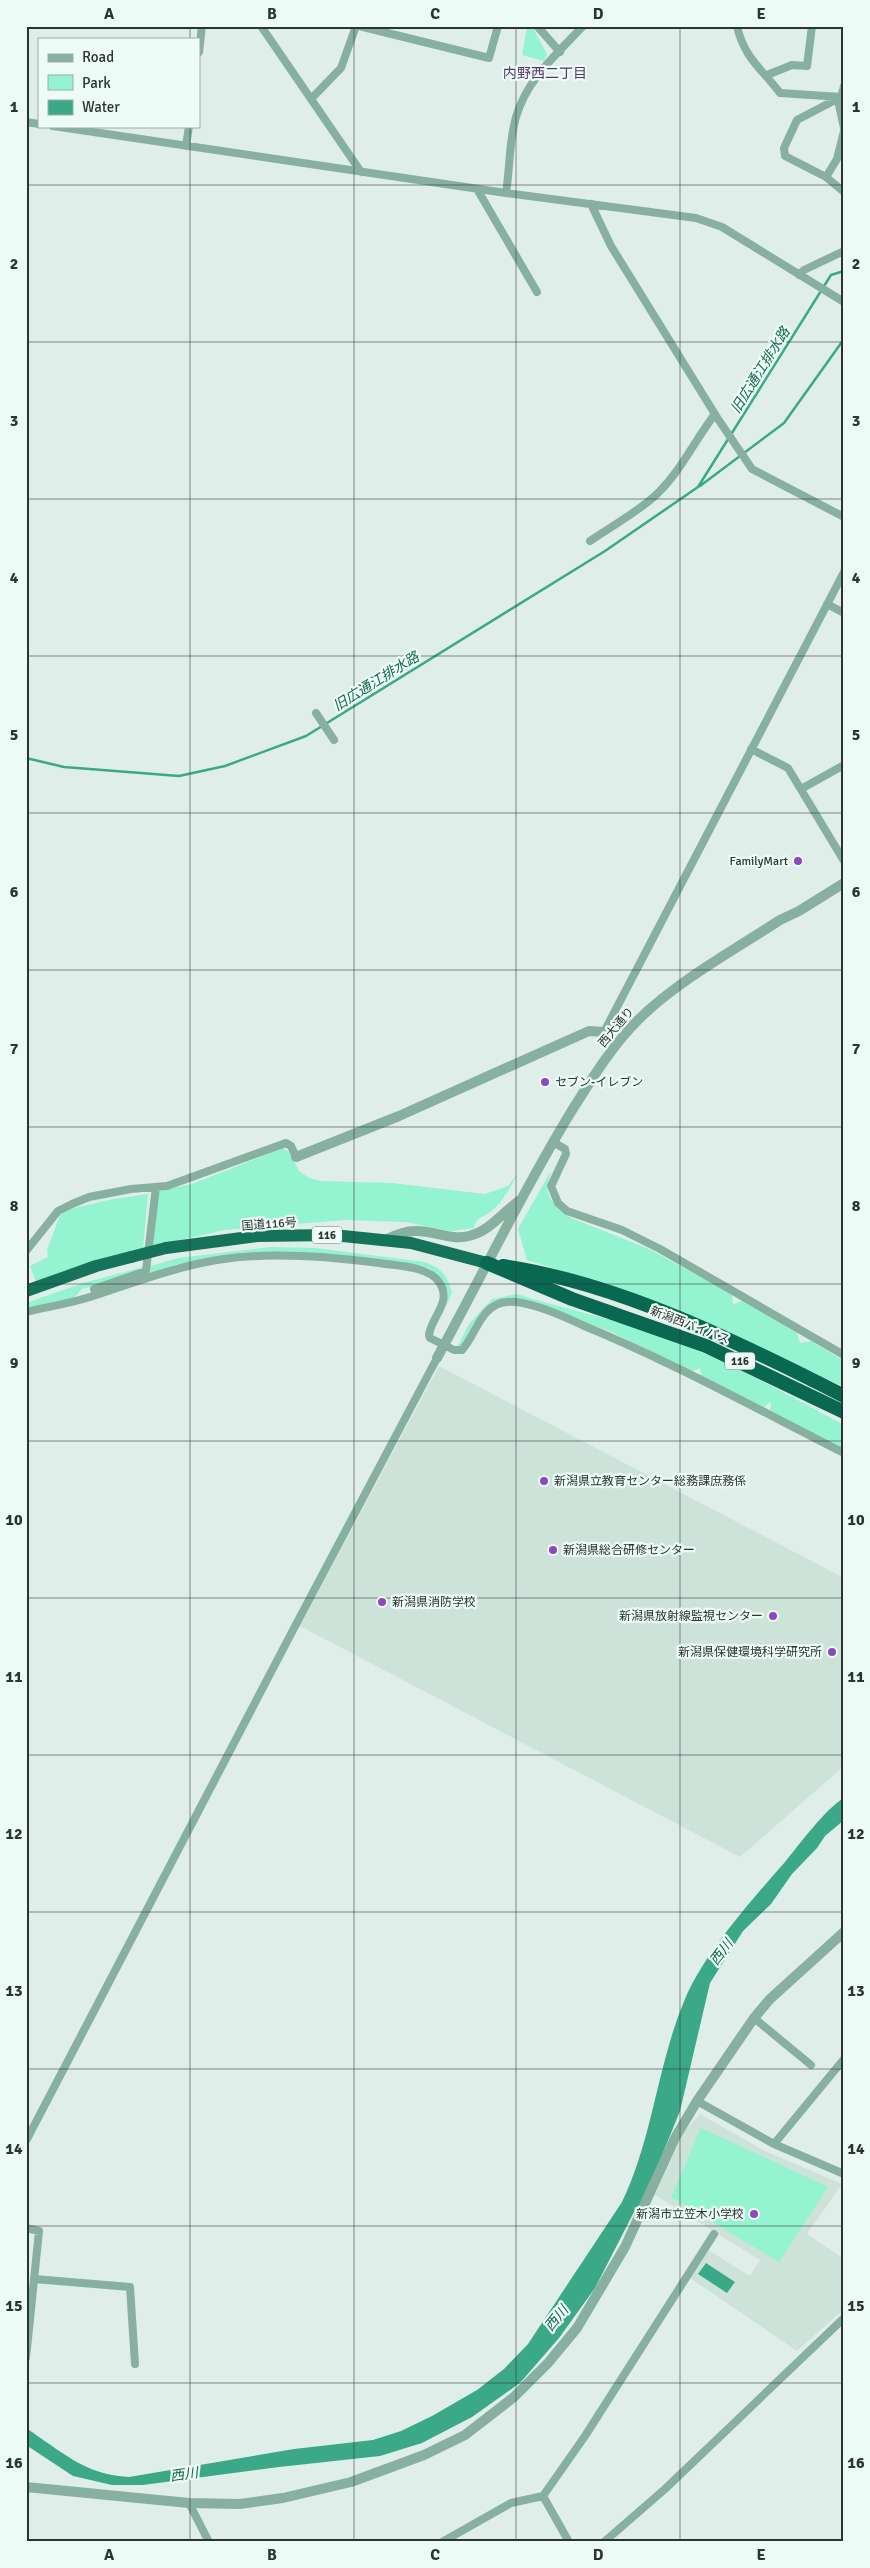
<svg xmlns="http://www.w3.org/2000/svg" width="870" height="2568" font-family="Signika,'Noto Sans JP',sans-serif">
	<rect width="100%" height="100%" fill="#dfeee8"/>
	<!-- built -->
	<path fill="#cde3da" d="M439 1366 844 1578V1766L740 1857 300 1626Z
		M700 2114 765 2151 842 2184 807 2234 844 2259V2309L797 2351 690 2278 708 2250 750 2276 760 2260 655 2195 684 2132Z"/>
	<!-- green -->
	<path fill="#94f3d1" d="M532 26 547 54 544 61 522 55 527 28Z
		M283 1148 289 1152 299 1171 309 1178 321 1181 392 1183 485 1194 508 1186 518 1173C511 1186 505 1199 493 1210 487 1215 474 1219 474 1228L451 1231 405 1222 345 1220 225 1230 153 1246 157 1196 159 1191 192 1184Z
		M551 1171 547 1189 550 1198 558 1209 571 1218 649 1249 732 1294 733 1305 743 1300 797 1333 800 1343 811 1341 844 1361V1387L726 1331 614 1287 527 1260 518 1229Z
		M148 1194 143 1248 36 1282 30 1266 48 1257 47 1250 60 1215 66 1210 113 1199Z
		M271 1247 316 1248 424 1262C442 1268 447 1275 452 1293L446 1307 448 1293 442 1279 437 1274 428 1268 392 1262 262 1254 150 1276 151 1266 178 1258Z
		M144 1267 140 1272 82 1289 75 1297 26 1308V1303L83 1283Z
		M517 1294C558 1307 600 1316 641 1329 713 1353 778 1389 844 1425V1448L770 1413 771 1402 761 1409 702 1378 700 1368 691 1372 612 1332 516 1298C479 1299 480 1323 459 1348L458 1346 469 1324 492 1299Z
		M701 2128 828 2187 779 2262 671 2197Z"/>
	<!-- water -->
	<path fill="#3ba987" d="M844 1798V1820L825 1836 817 1848 792 1874 771 1904 743 1931 710 1983 680 2111 640 2209 635 2210 595 2288 559 2338 520 2383 472 2417 422 2443 380 2456 279 2467 143 2485H112L73 2476 26 2445V2428C61 2451 85 2475 129 2477L294 2449 373 2440 401 2431 432 2416 477 2390 504 2369 528 2344 622 2202C653 2138 657 2065 685 1999 705 1952 751 1901 785 1862 798 1846 827 1807 844 1798Z
		M706 2263 735 2282 727 2293 698 2274Z"/>
	<g fill="none" stroke-linecap="round" stroke-linejoin="round">
		<!-- stream -->
		<path stroke="#3ba987" stroke-width="2.5" d="M700 486 784 423 844 339
			M26 758 64 767 179 776 225 766 306 736 605 551 698 487 831 275 844 271"/>
		<!-- minor -->
		<path stroke="#87b0a0" stroke-width="8" d="M261 26 361 172
			M359 26 489 58 498 26
			M537 26 560 52
			M737 26C744 58 762 69 780 93L841 97 797 120 784 148 785 156 826 177 844 192
			M199 52 202 26
			M767 75 792 65 807 66 812 26
			M844 86 839 105 844 128
			M311 99 341 68 356 26
			M26 122 39 124
			M53 126 506 193 696 218 722 227 844 302
			M186 146 189 126
			M826 177 837 159 844 131
			M477 189 537 292
			M506 193C510 168 509 141 516 117 527 79 557 54 583 26
			M591 204 611 246 718 419 752 469 844 517
			M799 275 804 270 844 251
			M590 541C610 527 643 509 659 492 682 469 695 440 715 414
			M827 604 844 613
			M316 713 334 740
			M751 749 788 768 844 861
			M801 789 844 765
			M615 1047 604 1032 844 572
			M553 1142 565 1149 566 1154 551 1186 558 1203 567 1211 622 1230 660 1249 844 1355
			M26 1251 58 1211 72 1204 89 1197 131 1189 167 1186 286 1143 291 1146 296 1157
			M96 1295 94 1289 146 1271 156 1187
			M26 1312C49 1306 74 1303 96 1295 138 1281 181 1265 224 1259 272 1252 332 1257 379 1263 397 1266 428 1266 439 1282 453 1302 431 1317 429 1335L430 1338 454 1350H462C477 1333 481 1304 507 1302 528 1300 563 1316 582 1325 672 1362 757 1409 844 1453
			M754 2018 811 2065
			M697 2101 774 2144 844 2174
			M26 2141 292 1632 437 1358
			M774 2144 844 2059
			M26 2228 39 2231 26 2358
			M34 2279 130 2287 135 2364
			M543 2496 569 2542
			M189 2503 209 2542
			M442 2542 511 2503 543 2496 585 2436 714 2234
			M604 2542 665 2489 844 2318"/>
		<!-- tertiary -->
		<path stroke="#87b0a0" stroke-width="10" d="M296 1157 399 1116 589 1031 604 1032
			M385 1240C395 1235 404 1231 415 1231 433 1230 451 1241 469 1236 490 1231 503 1212 520 1200
			M437 1358C482 1276 522 1192 571 1112 591 1080 611 1047 638 1020 676 982 734 950 780 920L799 911 844 883
			M26 2487 189 2503 240 2504 283 2498 351 2482 424 2455 465 2435 514 2397 548 2363 577 2328 625 2247 675 2138 697 2101 754 2018 770 1999 844 1932"/>
		<!-- trunk -->
		<path stroke="#15735a" stroke-width="12" d="M166 1248 257 1236 333 1235 411 1243 487 1263
			M26 1291 96 1266 131 1257"/>
		<!-- motorway -->
		<path stroke="#096850" stroke-width="14" d="M487 1263 572 1299 706 1346 844 1412
			M503 1266C619 1283 740 1343 844 1396"/>
		<!-- trunk-bridge -->
		<path stroke="#15735a" stroke-width="12" d="M131 1257 166 1248"/>
	</g>
	<!-- grid -->
	<path fill="none" stroke="#2d3331" stroke-width="1" stroke-opacity="0.55" d="M190 26V39M354 26V2542M516 26V2542M680 26V2542M190 126V2542M26 185H844M26 342H844M26 499H844M26 656H844M26 813H844M26 970H844M26 1127H844M26 1284H844M26 1441H844M26 1598H844M26 1755H844M26 1912H844M26 2069H844M26 2226H844M26 2383H844"/>
	<!-- markers -->
	<g fill="#8c49bd" stroke="#ecfbf5" stroke-width="2">
		<circle cx="798" cy="861" r="5"/>
		<circle cx="545" cy="1082" r="5"/>
		<circle cx="544" cy="1481" r="5"/>
		<circle cx="553" cy="1550" r="5"/>
		<circle cx="382" cy="1602" r="5"/>
		<circle cx="773" cy="1616" r="5"/>
		<circle cx="832" cy="1652" r="5"/>
		<circle cx="754" cy="2214" r="5"/>
	</g>
	<g text-anchor="middle" stroke-width="4.5" stroke-linejoin="round" paint-order="stroke">
		<!-- shield labels -->
		<g fill="#ecfbf5" stroke="#666f6c" stroke-width="1">
			<rect x="312" y="1226.5" width="30" height="17" rx="4"/>
			<rect x="725" y="1352.5" width="30" height="17" rx="4"/>
		</g>
		<g font-size="11" font-weight="bold" fill="#2d3331">
			<text x="327" y="1239">116</text>
			<text x="740" y="1365">116</text>
		</g>
		<!-- poi labels -->
		<g font-size="12" fill="#2d3331" stroke="#ecfbf5" text-anchor="end">
			<text x="788" y="865">FamilyMart</text>
			<text x="555" y="1086" text-anchor="start">セブン-イレブン</text>
			<text x="554" y="1485" text-anchor="start">新潟県立教育センター総務課庶務係</text>
			<text x="563" y="1554" text-anchor="start">新潟県総合研修センター</text>
			<text x="392" y="1606" text-anchor="start">新潟県消防学校</text>
			<text x="763" y="1620">新潟県放射線監視センター</text>
			<text x="822" y="1656">新潟県保健環境科学研究所</text>
			<text x="744" y="2218">新潟市立笠木小学校</text>
		</g>
		<!-- street labels -->
		<g font-size="12" fill="#2d3331" stroke="#ecfbf5">
			<text transform="translate(616 1027) rotate(-50)" y="4">西大通り</text>
			<text transform="translate(269 1224) rotate(-4)" y="4">国道116号</text>
			<text transform="translate(690 1325) rotate(21)" y="4">新潟西バイパス</text>
		</g>
		<!-- neighbourhood labels -->
		<g font-size="14" fill="#563670" stroke="#ecfbf5">
			<text x="545" y="78">内野西二丁目</text>
		</g>
		<!-- water labels -->
		<g font-size="14" font-style="italic" fill="#13674f" stroke="#ecfbf5">
			<text transform="translate(760 370) rotate(-58)" y="5">旧広通江排水路</text>
			<text transform="translate(376 681) rotate(-32)" y="5">旧広通江排水路</text>
			<text transform="translate(721 1952) rotate(-53)" y="5">西川</text>
			<text transform="translate(556 2318) rotate(-51)" y="5">西川</text>
			<text transform="translate(184 2474) rotate(-8)" y="5">西川</text>
		</g>
	</g>
	<!-- border -->
	<rect width="870" height="2568" fill="none" stroke="#ecfbf5" stroke-width="55"/>
	<!-- legend -->
	<rect x="38" y="38" width="162" height="90" fill="#ecfbf5" stroke="#a0aba7"/>
	<rect x="48" y="54" width="25" height="8" fill="#87b0a0" stroke="#a0aba7"/>
	<text x="82" y="62" font-size="15" fill="#2d3331">Road</text>
	<rect x="48" y="75" width="25" height="15" fill="#94f3d1" stroke="#a0aba7"/>
	<text x="82" y="88" font-size="15" fill="#2d3331">Park</text>
	<rect x="48" y="100" width="25" height="15" fill="#3ba987" stroke="#a0aba7"/>
	<text x="82" y="112" font-size="15" fill="#2d3331">Water</text>
	<rect x="28" y="28" width="814" height="2512" fill="none" stroke="#2d3331" stroke-width="2"/>
	<g font-size="16" text-anchor="middle" font-weight="bold" fill="#2d3331">
		<text x="109" y="19">A</text>
		<text x="272" y="19">B</text>
		<text x="435" y="19">C</text>
		<text x="598" y="19">D</text>
		<text x="761" y="19">E</text>
		<text x="14" y="112">1</text>
		<text x="856" y="112">1</text>
		<text x="14" y="269">2</text>
		<text x="856" y="269">2</text>
		<text x="14" y="426">3</text>
		<text x="856" y="426">3</text>
		<text x="14" y="583">4</text>
		<text x="856" y="583">4</text>
		<text x="14" y="740">5</text>
		<text x="856" y="740">5</text>
		<text x="14" y="897">6</text>
		<text x="856" y="897">6</text>
		<text x="14" y="1054">7</text>
		<text x="856" y="1054">7</text>
		<text x="14" y="1211">8</text>
		<text x="856" y="1211">8</text>
		<text x="14" y="1368">9</text>
		<text x="856" y="1368">9</text>
		<text x="14" y="1525">10</text>
		<text x="856" y="1525">10</text>
		<text x="14" y="1682">11</text>
		<text x="856" y="1682">11</text>
		<text x="14" y="1839">12</text>
		<text x="856" y="1839">12</text>
		<text x="14" y="1996">13</text>
		<text x="856" y="1996">13</text>
		<text x="14" y="2154">14</text>
		<text x="856" y="2154">14</text>
		<text x="14" y="2311">15</text>
		<text x="856" y="2311">15</text>
		<text x="14" y="2468">16</text>
		<text x="856" y="2468">16</text>
		<text x="109" y="2560">A</text>
		<text x="272" y="2560">B</text>
		<text x="435" y="2560">C</text>
		<text x="598" y="2560">D</text>
		<text x="761" y="2560">E</text>
	</g>
</svg>
